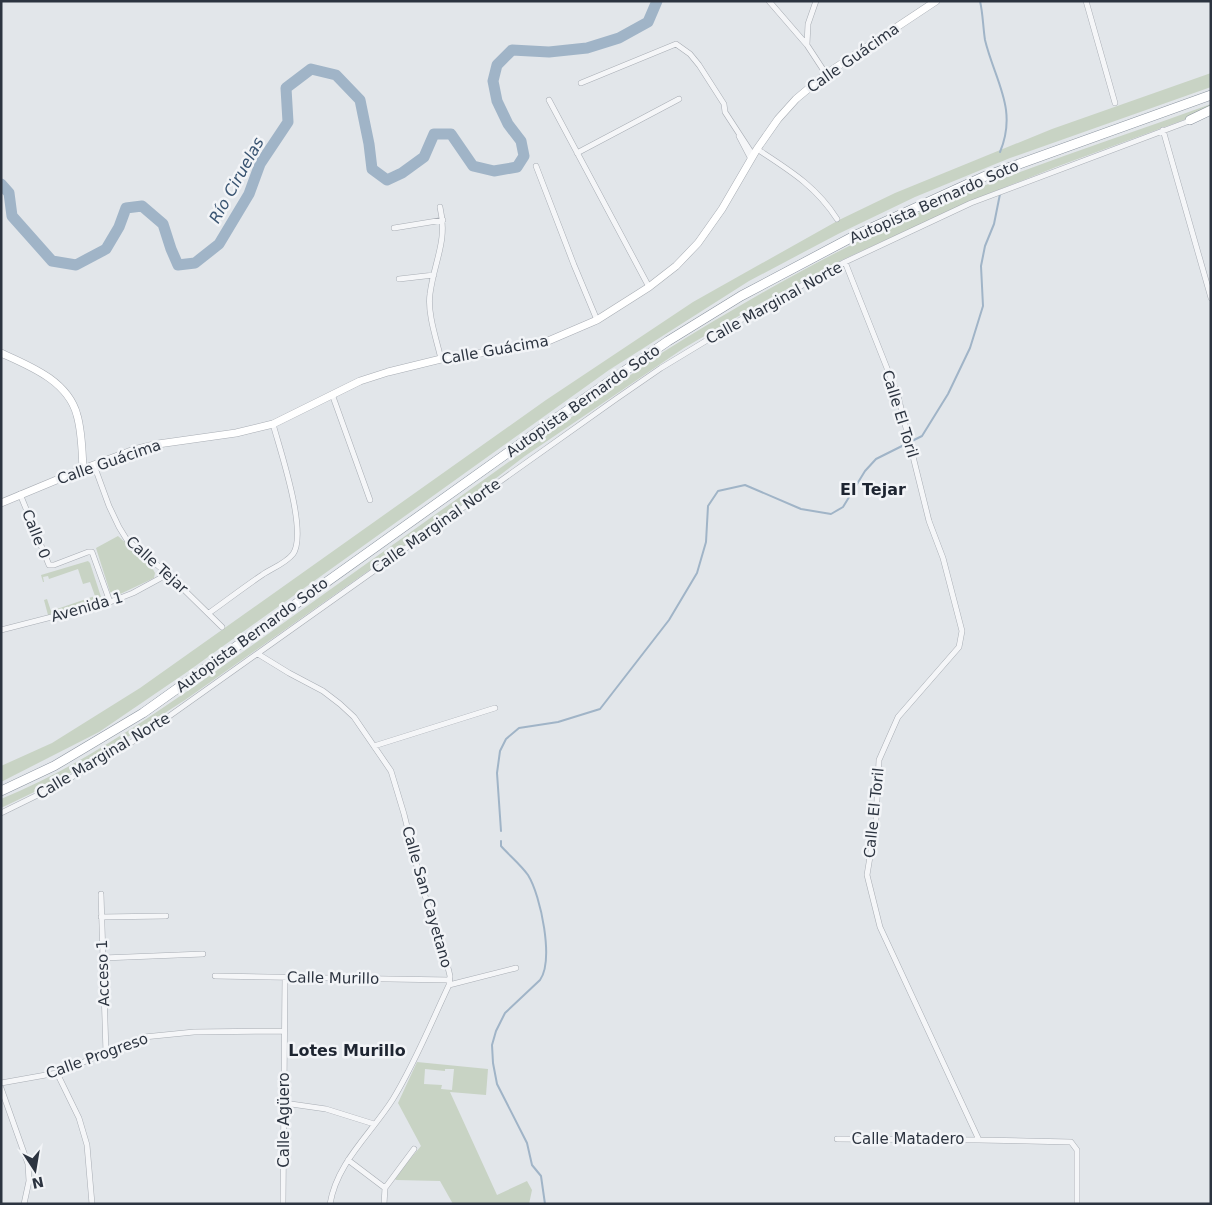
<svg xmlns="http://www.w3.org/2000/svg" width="1212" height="1205" font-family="'DejaVu Sans',sans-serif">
	<rect width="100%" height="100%" fill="#e2e6ea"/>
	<!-- green -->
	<path fill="#c8d3c4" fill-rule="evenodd" d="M1211 73V87L1010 158 915 197 838 234 749 281 609 370 187 672 99 732 1 782V766L52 743 140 688 546 400 693 302 839 220 895 193 1052 129Z
		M1211 104V107L1189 118 1056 167 973 200 842 260 761 303 684 348 525 456 449 514 185 700 81 767 49 785 1 808V799C72 770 132 729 195 686L660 354C740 304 822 257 909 217 1007 173 1110 141 1211 104Z
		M118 536 151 566 155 573 154 578 116 596 110 592 96 548Z
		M88 561 90 563 102 600 99 602 48 615 44 600 47 599 51 611 95 596 90 582 83 584 78 569 49 579 48 576 43 577 44 582H43L41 575Z
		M417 1062 488 1069 486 1095 450 1092 497 1195 527 1181 532 1190 529 1204H453L440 1181 396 1180 394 1178 421 1146 398 1103ZM425 1069 445 1071V1069H454L452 1090 441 1089 442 1085 424 1084Z"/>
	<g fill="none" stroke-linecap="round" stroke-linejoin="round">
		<!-- stream -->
		<path stroke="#a0b4c7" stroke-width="2" d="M980 1C983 14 983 27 985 40 995 81 1018 109 1000 152
			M501 831 497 773 500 751 506 739 519 728 558 722 600 709 669 620 697 573 706 542 708 506 718 491 745 485 801 509 831 514 843 507 865 471 876 459 922 436 948 394 970 348 983 306 981 266 985 246 994 224 1000 194
			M501 841V846C510 856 521 865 528 875 541 896 554 960 540 980L505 1013 496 1031 492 1045 493 1063 497 1084 527 1143 532 1165 541 1176 545 1204"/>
		<!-- river -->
		<path stroke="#a0b4c7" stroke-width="11" d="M1 184 9 193 12 216 52 261 76 265 106 249 119 227 126 208 142 206 163 224 171 249 178 265 195 263 219 244 249 194 260 164 288 122 286 88 311 69 336 75 360 100 369 144 372 169 387 180 402 173 424 157 434 134H451L473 166 494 171 517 167 524 156 521 141 508 124 497 101 493 81 497 65 512 50 549 52 587 48 619 38 648 22 657 1"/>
		<defs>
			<path id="minor" d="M769 1 807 45 826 74
				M1086 1 1115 103
				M807 44 808 24 816 1
				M581 83 676 44 690 54 699 65 724 104 725 112 753 155
				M549 100 649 287
				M1163 130 1211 298
				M739 136 751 159
				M757 149C789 170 816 186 837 219
				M577 153 679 99
				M536 166 574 265 597 320
				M440 207C448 242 434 261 430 294 427 313 437 341 441 359
				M394 228 443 220
				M845 262 898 396 929 521 943 558 962 631 959 647 898 717 879 760 876 820 867 875 880 927 979 1140 1071 1142 1077 1150V1204
				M399 279 434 275
				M332 394 370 500
				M94 465 109 506 119 527 127 540 168 574 222 627
				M20 494 49 565H54L88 552H92L110 602
				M209 613C226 601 244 587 262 575 272 568 285 564 293 554 308 532 280 450 273 424
				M1 630 110 602 133 593 168 574
				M258 654 289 673 323 691 340 704 354 717 391 771 404 814 422 887 444 951 450 976 449 985C431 1023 415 1063 393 1099 371 1134 337 1162 330 1204
				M374 746 495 708
				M1 813 60 784 137 739 616 399 661 368 757 310 845 262 971 203 1192 120
				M101 894 106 1053
				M101 917 166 916
				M103 958 203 954
				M215 976 450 980
				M449 985 516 968
				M57 1073 79 1118 87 1145 92 1204
				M1 1083 57 1073 144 1037 194 1032 284 1031
				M1 1088 28 1164 29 1181 24 1204
				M284 1103 326 1109 374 1124
				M837 1139 979 1140
				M348 1160 385 1188
				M283 1204 285 977
				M384 1204 385 1188 414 1149"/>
			<path id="secondary" d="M1 353C30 366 68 381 77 415 82 432 82 451 83 469
				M1 503 83 469 134 450 158 444 236 433 273 424 360 381 388 372 441 359 541 344 597 320 649 287 676 266 698 243 722 209 757 149 778 119 796 99 826 74 936 1"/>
			<path id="trunk" d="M1190 120 1211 110
				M1 791 54 766 143 713 555 419 668 341 741 296 858 234 983 177 1211 95"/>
		</defs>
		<!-- minor casing -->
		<use href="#minor" stroke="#a8adb4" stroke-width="6"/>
		<!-- secondary casing -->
		<use href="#secondary" stroke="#a8adb4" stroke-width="8"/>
		<!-- trunk casing -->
		<use href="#trunk" stroke="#8b949f" stroke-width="10"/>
		<!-- minor -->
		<use href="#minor" stroke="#f5f6f8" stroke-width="5"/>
		<!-- secondary -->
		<use href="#secondary" stroke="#fff" stroke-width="7"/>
		<!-- trunk -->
		<use href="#trunk" stroke="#fff" stroke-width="9"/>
	</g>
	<g text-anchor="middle" stroke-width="5" stroke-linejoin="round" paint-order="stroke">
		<!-- street labels -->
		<g font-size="15" fill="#2c3440" stroke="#f2f4f7">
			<text transform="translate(853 58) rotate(-35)" y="5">Calle Guácima</text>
			<text transform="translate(934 202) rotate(-24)" y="5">Autopista Bernardo Soto</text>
			<text transform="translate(774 303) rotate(-29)" y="5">Calle Marginal Norte</text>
			<text transform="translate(495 350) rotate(-10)" y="5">Calle Guácima</text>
			<text transform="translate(583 401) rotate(-35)" y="5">Autopista Bernardo Soto</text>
			<text transform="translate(900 414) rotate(73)" y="5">Calle El Toril</text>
			<text transform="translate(109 462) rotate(-19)" y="5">Calle Guácima</text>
			<text transform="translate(436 526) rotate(-35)" y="5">Calle Marginal Norte</text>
			<text transform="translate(36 534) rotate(68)" y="5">Calle 0</text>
			<text transform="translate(157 565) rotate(42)" y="5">Calle Tejar</text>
			<text transform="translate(87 607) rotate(-16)" y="5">Avenida 1</text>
			<text transform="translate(252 635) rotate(-36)" y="5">Autopista Bernardo Soto</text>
			<text transform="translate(103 756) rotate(-31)" y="5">Calle Marginal Norte</text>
			<text transform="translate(874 813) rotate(-84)" y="5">Calle El Toril</text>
			<text transform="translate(427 897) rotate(74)" y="5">Calle San Cayetano</text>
			<text transform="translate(103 973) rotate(-92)" y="5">Acceso 1</text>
			<text transform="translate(333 978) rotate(1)" y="5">Calle Murillo</text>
			<text transform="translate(97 1056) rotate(-20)" y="5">Calle Progreso</text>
			<text transform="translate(284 1120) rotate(-90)" y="5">Calle Agüero</text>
			<text x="908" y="1144">Calle Matadero</text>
		</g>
		<!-- water labels -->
		<g font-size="16" font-style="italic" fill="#395471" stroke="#f2f4f7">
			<text transform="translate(236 180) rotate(-61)" y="6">Río Ciruelas</text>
		</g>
		<!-- neighbourhood labels -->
		<g font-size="16" font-weight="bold" fill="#1e2531" stroke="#f2f4f7">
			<text x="873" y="495">El Tejar</text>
			<text x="347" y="1056">Lotes Murillo</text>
		</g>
	</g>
	<!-- border -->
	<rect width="1212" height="1205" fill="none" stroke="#2c3440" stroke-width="5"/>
	<!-- north arrow -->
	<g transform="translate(35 1170) rotate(168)" stroke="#f2f4f7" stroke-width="4" paint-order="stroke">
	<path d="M0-4L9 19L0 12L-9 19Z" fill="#2c3440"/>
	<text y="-8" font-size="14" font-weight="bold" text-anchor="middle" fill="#2c3440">N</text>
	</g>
</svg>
